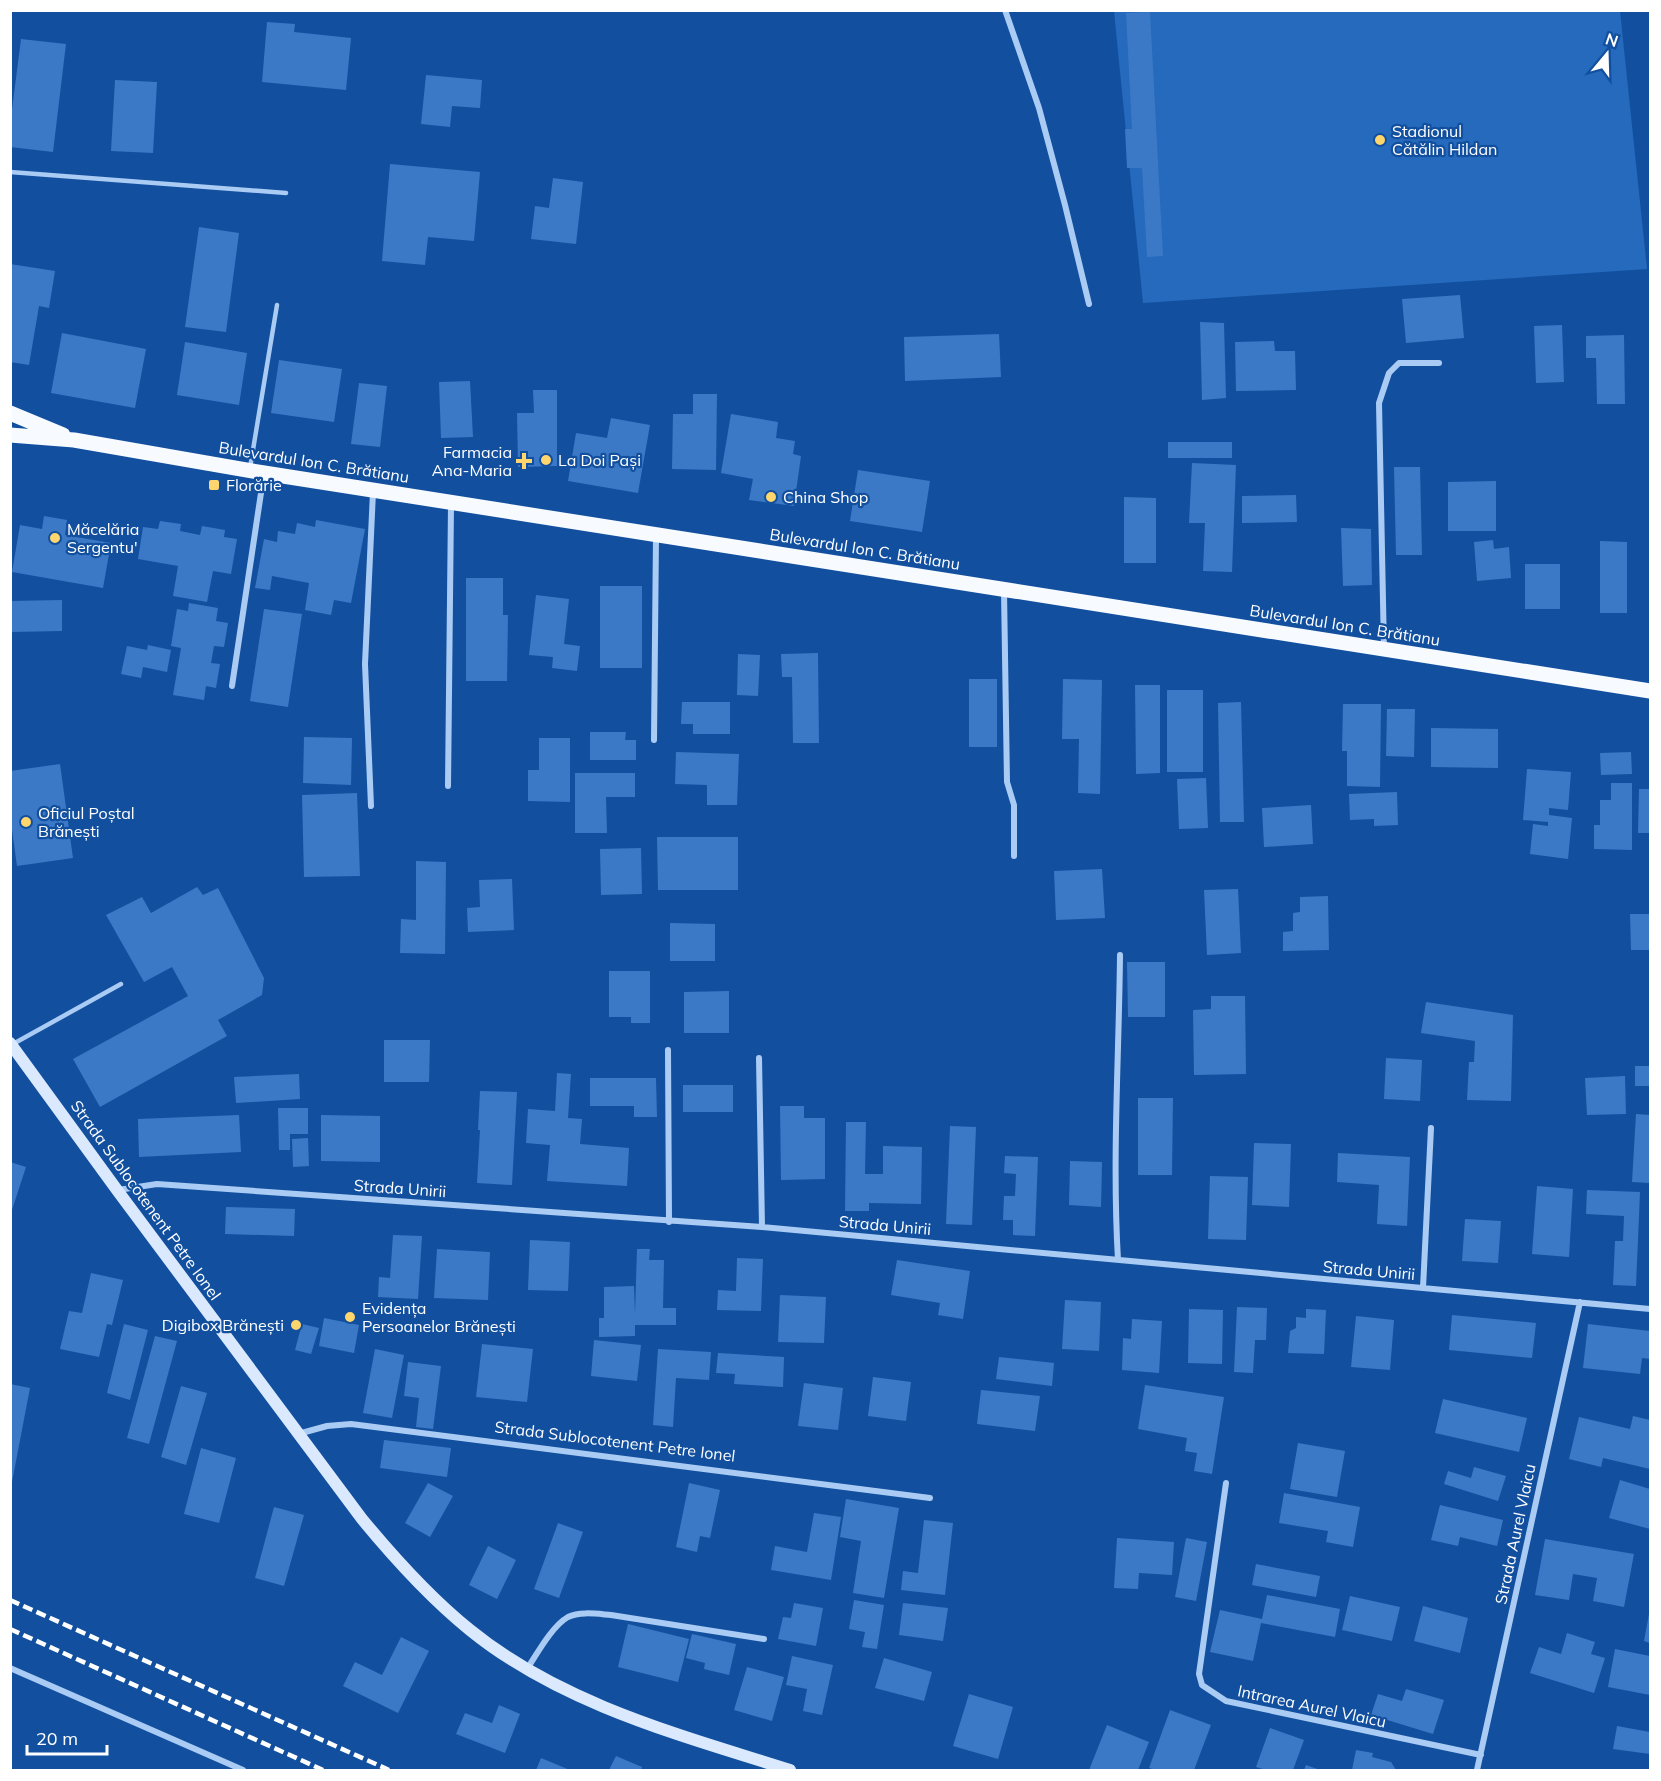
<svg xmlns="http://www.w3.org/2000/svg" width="1661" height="1781" font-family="Mulish,sans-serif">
	<rect width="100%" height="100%" fill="#12509f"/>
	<!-- park -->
	<path fill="#256abd" d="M1114 11H1620L1647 269 1143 303Z"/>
	<!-- building -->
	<path fill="#3b79c6" d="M1150 12 1163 256 1147 257 1142 168H1127L1125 129H1132L1126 13Z
		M267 22 295 24 294 32 351 38 346 90 262 82Z
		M21 39 66 44 53 152 10 147V125Z
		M426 75 482 80 480 108 452 106 450 127 421 124Z
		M115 80 157 82 153 153 111 151Z
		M390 164 480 172 474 241 428 237 425 265 382 261Z
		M553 178 583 182 576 244 531 239 535 206 549 208Z
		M199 227 239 233 226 332 185 327Z
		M10 264 55 271 49 308 39 306 29 365 10 362Z
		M1460 295 1464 338 1406 343 1402 299Z
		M1200 322 1224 323 1226 398 1202 400Z
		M1562 325 1564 382 1536 383 1534 326Z
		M62 333 146 349 135 408 51 393Z
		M999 334 1001 377 905 381 904 337Z
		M1624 335 1625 404H1597L1596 358H1586V336Z
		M1274 341 1275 351H1295L1296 390 1236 391 1235 342Z
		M185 342 247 353 239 405 177 395Z
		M279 360 342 369 334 422 271 413Z
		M470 381 473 437 441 438 439 382Z
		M359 383 387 386 380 447 351 444Z
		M533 390H557V466L518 467 517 413H534Z
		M693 394H717L716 470 672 469 673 414H693Z
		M731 414 778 422 776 438 795 441 793 454 801 456 794 506 749 500 753 479 721 473Z
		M611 418 650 425 638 493 568 481 576 433 607 438Z
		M1168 442H1232V458H1168Z
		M1192 463 1236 465 1232 572 1203 571 1205 523H1189Z
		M1394 467H1420L1422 555H1396Z
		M858 470 930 481 922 532 850 521Z
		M1496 481V531H1448V482Z
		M1296 495 1297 522 1242 523V496Z
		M1124 497 1156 498V563H1124Z
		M44 516 67 520 65 535 111 543 103 588 12 572 20 525 42 529Z
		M316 520 365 529 351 603 334 600 331 615 305 610 309 583 272 576 270 590 255 588 264 539 277 542 278 531 295 534 297 523 315 527Z
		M160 521 181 524 180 531 200 535 202 526 225 530 224 537 237 539 231 574 213 571 207 602 173 596 178 566 138 559 143 527 158 529Z
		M1341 528 1371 529 1372 585 1343 586Z
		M1493 540 1494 549 1509 547 1511 578 1477 581 1474 542Z
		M1600 541 1627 542V613H1600Z
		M1525 564H1560V609H1525Z
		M466 578H503V615H508L507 681H466Z
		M600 586H642V668H600Z
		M536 595 569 599 564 644 580 646 577 671 552 668 553 657 529 655Z
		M62 600V631L10 632V601Z
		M189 603 218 608 216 621 228 623 224 647 214 646 211 663 220 664 216 688 206 686 204 700 173 695 181 648 171 646 177 609 188 611Z
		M264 609 302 614 288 707 250 701Z
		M148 645 171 650 167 672 143 667 141 678 121 674 127 646 147 650Z
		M818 653 819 743H793L792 677H782L781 654Z
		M738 654 760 655 758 696 737 695Z
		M969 679H997V747H969Z
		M1063 679 1102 680 1100 794 1078 793 1079 739H1062Z
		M1135 685H1160V773L1136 774Z
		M1167 690H1203V772H1167Z
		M682 702H730V734H693V724H681Z
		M1241 702 1244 822H1220L1218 703Z
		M1343 704H1381L1380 787 1347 786V751H1342Z
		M1387 709H1415L1414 757 1386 756Z
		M1431 728 1498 729V768L1431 767Z
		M590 732H626L625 740H636V760H590Z
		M304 737 352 738 351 785 303 783Z
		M539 738H570V802L528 801V770H539Z
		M676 752 739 754 737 805H707V785L675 784Z
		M1631 752 1632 774 1601 775 1600 753Z
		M60 764 73 858 17 866 10 815V771Z
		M1527 769 1571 772 1568 810 1549 808V815L1572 818 1568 859 1530 854 1533 824 1548 826V822L1523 820Z
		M575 773H635V797H606L607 833H575Z
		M1206 778 1208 828 1179 829 1177 779Z
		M1611 783H1632V850L1594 849V825H1600V800H1611Z
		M1639 789H1650V833H1638Z
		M1397 792 1398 825 1374 826V819L1350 820 1349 794Z
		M357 793 360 876 304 877 302 795Z
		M1311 805 1313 844 1264 847 1262 808Z
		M657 837H738V890H658Z
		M641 848 642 894 601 895 600 849Z
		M416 861 446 862 445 954 400 953 401 919 416 920Z
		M1102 869 1105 918 1056 920 1054 871Z
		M512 879 514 930 468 932 467 908 480 907 479 880Z
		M197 887 203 895 218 888 264 978 262 995 218 1020 227 1036 100 1107 73 1059 188 996 172 967 144 982 106 915 142 897 151 913Z
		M1238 889 1241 953 1207 955 1204 890Z
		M1328 896 1329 950 1283 951V932L1293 931V913L1300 912V897Z
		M1630 914H1650V950H1631Z
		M670 923 715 924V961H670Z
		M1127 962H1165V1017H1128Z
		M609 971H650V1023H631V1017H609Z
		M729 991V1033H684V992Z
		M1211 996H1245L1246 1074 1194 1075 1193 1010 1211 1009Z
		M1426 1002 1513 1015 1511 1101 1467 1100 1469 1062H1474L1475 1041 1421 1033Z
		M384 1040H430L429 1082H384Z
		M1386 1058 1422 1060 1420 1101 1384 1099Z
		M1635 1066H1650V1086H1635Z
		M557 1073 571 1074 568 1118 582 1119 580 1144 629 1148 627 1186 547 1181 550 1145 526 1143 528 1109 555 1111Z
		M299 1074 300 1099 236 1103 234 1077Z
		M1625 1076 1626 1114 1587 1115 1585 1078Z
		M590 1078H656L657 1117H634V1106H590Z
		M683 1085H733V1112H683Z
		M480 1091 517 1092 512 1185 477 1183 480 1130H478Z
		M1138 1098H1173L1172 1175H1138Z
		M780 1106H804V1118H825V1179L781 1180Z
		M278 1108H308V1134H290V1150H279Z
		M1636 1114 1650 1115V1183L1632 1182Z
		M239 1115 241 1152 139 1157 138 1119Z
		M321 1115 380 1116V1162L321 1161Z
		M846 1122H866L865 1174H883V1146L922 1147 921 1204 869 1203V1211H845Z
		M950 1126 976 1127 972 1225 946 1224Z
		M308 1138 309 1166 293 1167 292 1139Z
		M1254 1143 1291 1144 1289 1207 1252 1205Z
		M1338 1153 1410 1157 1407 1226 1377 1224 1379 1185 1337 1182Z
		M1005 1156 1038 1157 1035 1236 1013 1235V1220H1003L1004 1196H1015L1016 1174 1004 1173Z
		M1070 1161 1102 1162 1101 1207 1069 1205Z
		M10 1162 26 1167 11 1213H10Z
		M1210 1176 1248 1177 1246 1240 1208 1239Z
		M1537 1186 1573 1189 1569 1257 1532 1254Z
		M1587 1190 1640 1192 1636 1286 1613 1285 1615 1241H1623L1624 1216 1586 1214Z
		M226 1207 295 1209 294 1236 225 1234Z
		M1465 1219 1501 1221 1498 1263 1462 1261Z
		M393 1235 422 1236 418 1299 378 1297 379 1277 390 1278Z
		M530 1240 570 1242 568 1291 528 1290Z
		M437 1249 490 1252 488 1300 434 1298Z
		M637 1249H650L649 1260H664L663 1308H676V1325H635V1336L599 1337V1318H604V1287L634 1286 635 1314Z
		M737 1258 763 1259 761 1311 717 1310 718 1290 736 1291Z
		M897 1260 970 1271 963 1319 938 1315 940 1303 891 1295Z
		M91 1273 123 1280 112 1325 107 1324 99 1357 60 1349 69 1311 82 1313Z
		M780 1295 826 1297 824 1343 778 1342Z
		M1065 1300 1101 1302 1099 1351 1062 1349Z
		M1237 1307 1267 1308 1266 1340H1255L1253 1373 1234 1372Z
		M1189 1309 1223 1310 1222 1364 1188 1363Z
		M1306 1309 1326 1310 1324 1354 1288 1353 1290 1331 1296 1328V1317L1306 1318Z
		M1452 1315 1536 1323 1532 1358 1449 1350Z
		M1356 1316 1394 1320 1390 1370 1351 1367Z
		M324 1318 359 1325 354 1353 319 1346Z
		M1132 1319 1162 1321 1159 1373 1122 1370 1123 1338 1131 1339Z
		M124 1324 148 1330 130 1400 107 1393Z
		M302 1324 319 1328 311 1354 295 1350Z
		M1588 1324 1650 1331V1359L1642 1358 1640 1374 1583 1368Z
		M155 1336 177 1341 149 1444 127 1438Z
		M594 1340 641 1345 637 1381 591 1376Z
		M482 1344 533 1349 527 1402 476 1397Z
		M375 1349 404 1355 392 1418 363 1413Z
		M658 1349 711 1352 709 1380 676 1378 673 1427 653 1425Z
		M718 1353 784 1357 783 1387 734 1384 735 1374 716 1373Z
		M999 1357 1054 1363 1052 1386 996 1379Z
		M408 1362 441 1366 433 1429 416 1427 419 1398 404 1396Z
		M873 1377 911 1382 906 1421 868 1416Z
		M804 1383 843 1388 838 1430 798 1426Z
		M10 1384 30 1388 12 1482H10Z
		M1145 1385 1224 1397 1212 1474 1194 1471 1197 1453 1185 1451 1187 1438 1138 1429Z
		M181 1386 207 1393 186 1465 161 1457Z
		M981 1390 1040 1396 1035 1431 977 1424Z
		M1443 1399 1527 1418 1519 1452 1435 1433Z
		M1633 1416 1650 1420V1469L1603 1458 1601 1467 1569 1459 1579 1417 1630 1429Z
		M384 1440 451 1448 447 1477 380 1468Z
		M1298 1443 1345 1451 1337 1497 1290 1489Z
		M201 1448 236 1458 219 1523 184 1514Z
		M1474 1467 1506 1476 1498 1501 1444 1484 1448 1471 1471 1478Z
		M1620 1480 1650 1489V1529L1609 1518Z
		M428 1483 453 1496 430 1537 405 1523Z
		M689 1483 720 1490 710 1538 700 1536 697 1552 676 1547Z
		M1284 1493 1360 1507 1353 1547 1326 1542 1328 1531 1279 1523Z
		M846 1499 899 1508 884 1598 853 1593 861 1541 840 1537Z
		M1440 1505 1503 1520 1497 1546 1460 1537 1458 1546 1431 1540Z
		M274 1507 304 1515 284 1586 255 1578Z
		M814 1513 841 1517 831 1580 771 1570 775 1546 807 1552Z
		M924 1520 953 1523 945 1595 901 1590 903 1571 918 1573Z
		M558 1523 583 1532 559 1598 534 1589Z
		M1117 1538 1174 1542 1172 1575 1139 1573 1138 1589 1114 1588Z
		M1186 1538 1207 1542 1196 1601 1175 1597Z
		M1545 1539 1634 1554 1624 1607 1593 1601 1597 1578 1573 1574 1569 1600 1535 1595Z
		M488 1546 516 1560 497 1599 469 1585Z
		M1256 1564 1320 1576 1316 1597 1252 1585Z
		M1267 1595 1340 1609 1335 1637 1261 1623 1253 1661 1210 1652 1220 1610 1262 1619Z
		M1350 1596 1400 1607 1392 1641 1342 1630Z
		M854 1600 884 1605 877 1649 862 1647 865 1632 849 1629Z
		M794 1603 823 1608 816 1646 778 1639 783 1617 791 1618Z
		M903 1603 948 1608 943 1641 899 1635Z
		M1423 1606 1468 1618 1460 1653 1414 1641Z
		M1649 1614H1650V1643L1644 1641Z
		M628 1624 689 1639 678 1682 618 1667Z
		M1567 1633 1595 1642 1591 1654 1605 1658 1594 1693 1530 1673 1539 1647 1561 1654Z
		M692 1634 736 1644 729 1675 704 1669 705 1663 686 1658Z
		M401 1637 429 1651 398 1713 343 1686 355 1662 382 1675Z
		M1615 1649 1650 1656V1695L1608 1687Z
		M792 1656 833 1665 822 1715 803 1711 807 1689 786 1685Z
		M884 1658 932 1672 924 1701 875 1688Z
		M747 1667 784 1677 772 1721 734 1710Z
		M1406 1689 1444 1700 1433 1734 1371 1715 1378 1694 1402 1701Z
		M969 1694 1013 1707 998 1759 953 1746Z
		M499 1705 520 1714 505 1753 456 1734 465 1713 492 1723Z
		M1170 1710 1211 1725 1194 1770H1156L1149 1768Z
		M1107 1725 1149 1742 1138 1770H1089Z
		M1617 1726 1650 1732V1754L1613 1749Z
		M1270 1728 1304 1740 1293 1770H1266L1256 1767Z
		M1356 1750 1373 1753 1372 1757 1391 1762 1396 1770H1352Z
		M616 1756 642 1767 641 1770H609Z
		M541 1758 570 1770H536Z
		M1306 1765 1320 1770H1304Z"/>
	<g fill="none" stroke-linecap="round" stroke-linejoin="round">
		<!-- service -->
		<path stroke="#aaccf4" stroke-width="4.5" d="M10 172 286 193
			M250 468 277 305
			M13 1044 121 984"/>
		<!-- minor -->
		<path stroke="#aaccf4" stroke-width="6" d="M1005 10 1039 108 1065 205 1089 304
			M1004 591 1007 782 1014 805V856
			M1384 650 1379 403 1389 373 1399 363H1439
			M232 686 264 473
			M654 740 656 536
			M448 786 451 505
			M371 806 365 664 373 492
			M668 1050 669 1222
			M759 1058 762 1227
			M118 1190 157 1184 762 1227 1650 1309
			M1118 1260C1112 1158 1119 1057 1120 955
			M1423 1288 1431 1128
			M298 1434 327 1426 351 1424 930 1498
			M1226 1483 1199 1674 1202 1685 1226 1701 1481 1755
			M10 1668 243 1770
			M527 1669C537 1654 552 1626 568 1617 580 1611 598 1614 611 1615L764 1639
			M1477 1770 1580 1302"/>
		<!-- secondary -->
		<path stroke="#dae9fd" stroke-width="12" d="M10 1043 117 1190 362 1519C395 1559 429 1597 470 1630 561 1704 680 1735 790 1770"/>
		<!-- primary -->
		<path stroke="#f7faff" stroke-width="15" d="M10 413 63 435
			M10 435 74 440 264 473 1650 691"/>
		<!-- rail -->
		<path stroke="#fff" stroke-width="4.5" stroke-dasharray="10 4.5" stroke-linecap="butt" d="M10 1600 389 1770
			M10 1629 323 1770"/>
	</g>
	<!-- markers -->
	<g fill="#ffd56d" stroke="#12509f" stroke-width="2">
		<circle cx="1380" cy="140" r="6"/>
		<circle cx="546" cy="460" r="6"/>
		<path d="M521 452h6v6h6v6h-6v6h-6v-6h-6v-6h6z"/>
		<rect x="208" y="479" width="12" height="12" rx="3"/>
		<circle cx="771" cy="497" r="6"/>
		<circle cx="55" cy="538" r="6"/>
		<circle cx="26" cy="822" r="6"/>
		<circle cx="350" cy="1317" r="6"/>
		<circle cx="296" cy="1325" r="6"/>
	</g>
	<g text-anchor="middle" stroke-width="4.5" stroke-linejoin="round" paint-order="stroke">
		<!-- poi labels -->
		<g font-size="16" fill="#fff" stroke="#12509f" text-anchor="start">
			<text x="1392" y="137">Stadionul<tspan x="1392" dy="18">Cătălin Hildan</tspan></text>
			<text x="512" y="458" text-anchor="end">Farmacia<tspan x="512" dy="18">Ana-Maria</tspan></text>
			<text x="558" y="466">La Doi Pași</text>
			<text x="226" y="491">Florărie</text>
			<text x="783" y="503">China Shop</text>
			<text x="67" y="535">Măcelăria<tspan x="67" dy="18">Sergentu'</tspan></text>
			<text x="38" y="819">Oficiul Poștal<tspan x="38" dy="18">Brănești</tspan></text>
			<text x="362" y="1314">Evidența<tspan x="362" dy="18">Persoanelor Brănești</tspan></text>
			<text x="284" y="1331" text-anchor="end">Digibox Brănești</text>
		</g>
		<!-- street labels -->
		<g font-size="16" fill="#fff" stroke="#12509f">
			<text transform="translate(314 462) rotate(9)" y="6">Bulevardul Ion C. Brătianu</text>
			<text transform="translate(865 549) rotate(9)" y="6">Bulevardul Ion C. Brătianu</text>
			<text transform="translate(1345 625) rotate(9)" y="6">Bulevardul Ion C. Brătianu</text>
			<text transform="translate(400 1188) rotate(4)" y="6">Strada Unirii</text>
			<text transform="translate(146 1200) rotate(54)" y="6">Strada Sublocotenent Petre Ionel</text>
			<text transform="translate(885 1225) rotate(5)" y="6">Strada Unirii</text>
			<text transform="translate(1369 1270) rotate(5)" y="6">Strada Unirii</text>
			<text transform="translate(615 1441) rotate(7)" y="6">Strada Sublocotenent Petre Ionel</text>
			<text transform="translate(1515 1534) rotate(-78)" y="6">Strada Aurel Vlaicu</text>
			<text transform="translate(1312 1706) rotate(12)" y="6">Intrarea Aurel Vlaicu</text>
		</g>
	</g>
	<!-- border -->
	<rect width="1661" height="1781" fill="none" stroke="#ffffff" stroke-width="24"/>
	<!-- north arrow -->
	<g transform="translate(1607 54) rotate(19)" stroke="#12509f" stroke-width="4.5" paint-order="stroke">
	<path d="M0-4.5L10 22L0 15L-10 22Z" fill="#ffffff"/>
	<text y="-9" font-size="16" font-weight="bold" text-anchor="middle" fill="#ffffff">N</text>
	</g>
	<!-- scale -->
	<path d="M27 1745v9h80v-9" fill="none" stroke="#ffffff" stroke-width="3"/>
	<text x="36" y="1745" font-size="18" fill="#ffffff" stroke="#12509f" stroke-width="4.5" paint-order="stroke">20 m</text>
</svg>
